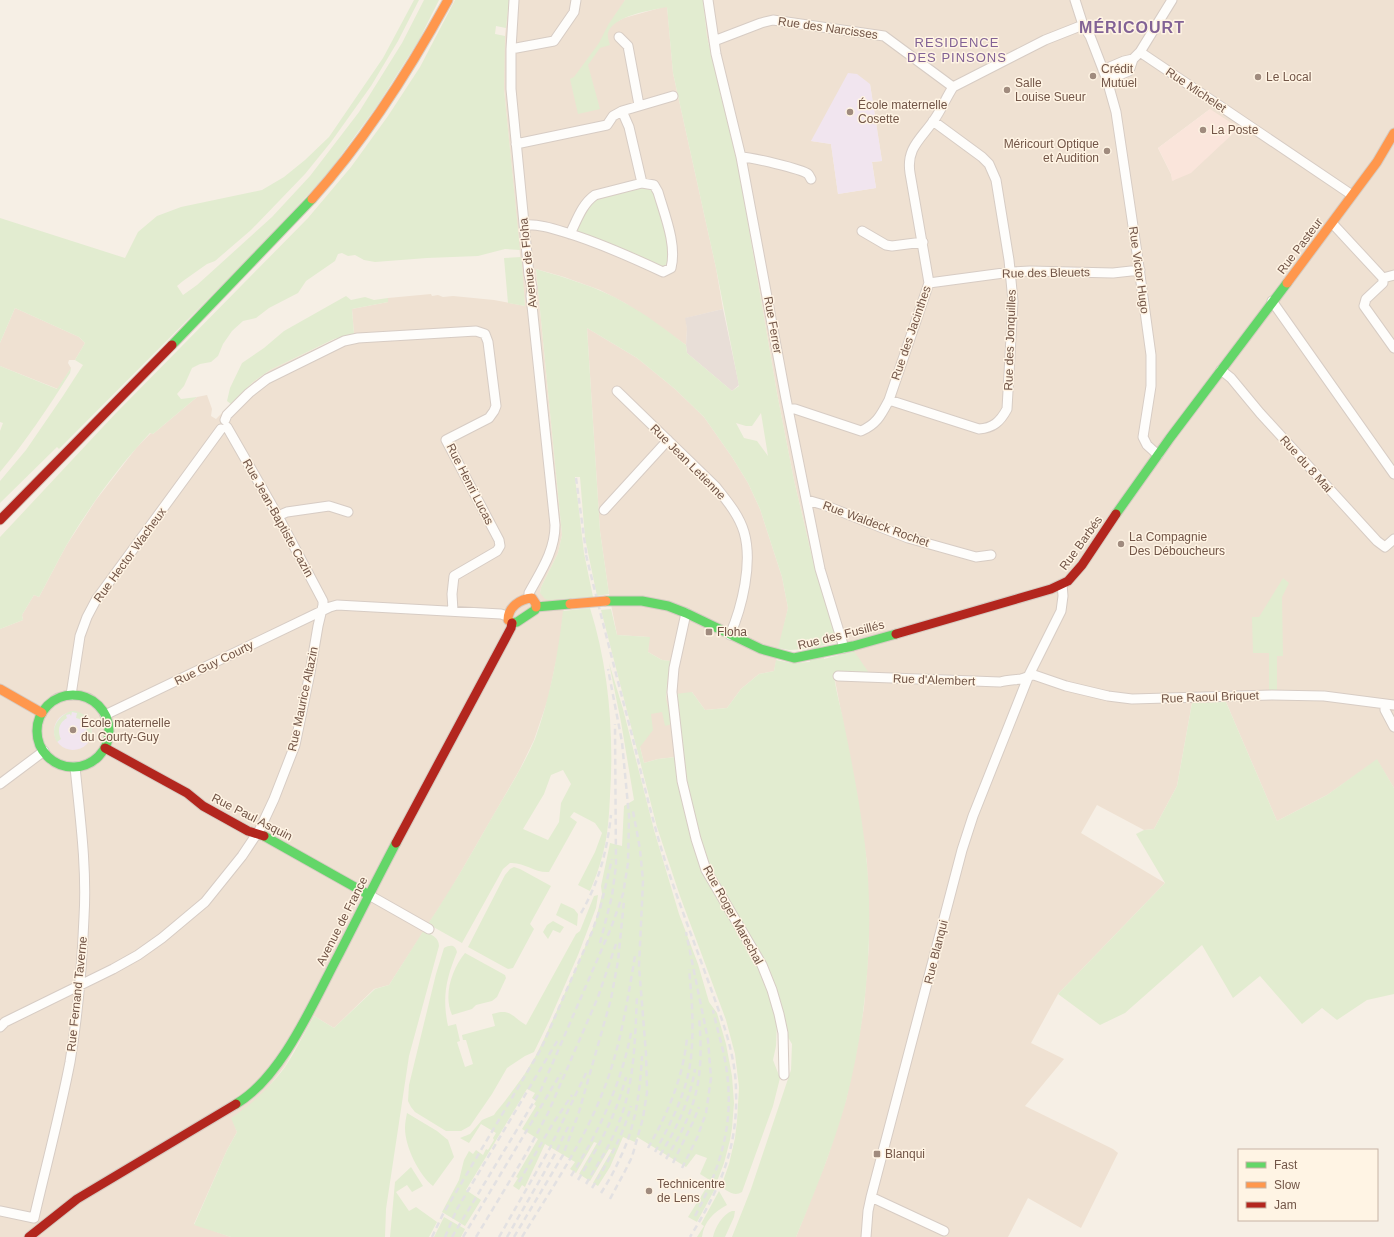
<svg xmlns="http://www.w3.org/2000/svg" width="1394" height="1237" font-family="Arial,sans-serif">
	<rect width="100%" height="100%" fill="#f6efe5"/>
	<!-- residential -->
	<path fill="#efe1d2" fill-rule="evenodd" d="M509 0H625L618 21 624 18 667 6 673 73 716 268 723 309 686 318 687 329 686 345 625 303 600 290 564 277 536 269 562 535 558 553 541 587 540 593 565 599 559 647 548 699 534 740 519 771 451 889 389 985 374 989 334 1028 314 1016 285 1066 266 1090 249 1106 232 1118 237 1132 227 1150 194 1224 231 1237H0V629L23 620 22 615 34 595 39 597 66 546 96 500 137 447 151 433 153 434 197 397 207 395 212 409 211 416 216 419 253 382 270 370 335 339 354 334 352 309 388 302V298L431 294 432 296 438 295 443 297 453 296 494 300 525 306 504 89V45Z
		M703 0H1394V788L1377 760 1327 795 1277 821 1226 702 1192 703 1177 786 1154 829 1144 830 1097 805 1081 833 1165 883 1058 994 1031 1043 1064 1059 1025 1106 1113 1149 1118 1153 1081 1228 1028 1198 1008 1237H796L827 1159 846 1100 856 1054 864 1007 869 945 867 863 857 795 834 675 854 652 840 655 835 632 813 561 794 480 777 393 738 165 707 37ZM870 84 882 161 872 162 876 188 838 194 831 144 811 141ZM1210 109 1173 181 1171 174 1158 148Z
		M15 308 79 337 85 343 75 360H69L68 363 71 368 58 389 0 366V343Z
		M587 328 637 358 675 389 704 417 732 457 748 483 760 509 782 577 788 608 774 671 759 674 741 689 727 708 705 710 692 692 676 757 658 759 644 763 640 747 635 707 666 703 667 683 670 661 662 660 648 652 649 637 617 635 609 594 600 531Z"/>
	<!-- commercial -->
	<path fill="#fae5db" d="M1210 109 1239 128 1191 173 1172 181 1171 174 1158 148Z"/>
	<!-- industrial -->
	<path fill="#e8ded7" d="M723 309 739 385 732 391 687 353 686 345 687 329 685 318Z"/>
	<!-- education -->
	<path fill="#f1e5ef" d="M848 73 857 74 870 84 882 161 872 162 876 188 838 194 831 144 811 141Z
		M54 731a19 19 0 1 1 38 0a19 19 0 1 1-38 0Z"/>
	<!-- green -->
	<path fill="#e2ecd0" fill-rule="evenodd" d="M414 0H419L398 41 371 86 331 142 305 174 251 230 215 261 207 264 183 281 177 286 183 295 197 285 272 217 310 176 359 112 402 43 424 0H439L419 40 377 106 328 173 254 253 59 449 57 447 0 503V481L26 450 63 396 83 365 75 360 85 343 79 337 15 308 0 343V218L125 258 138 232 157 216 181 207 262 190 284 177 305 160 329 137 383 58Z
		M455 0H509L506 28 496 26 495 34 505 36 504 89 520 250 505 249 478 256 427 258 375 262 364 260 355 255 348 256 342 253 338 254 335 261 306 281 298 293 269 308 256 318 243 321 232 331 223 344 218 356 211 362 200 364 192 368 184 386 177 394 181 399 197 397 153 434 150 433C118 467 90 506 66 546 57 563 48 580 39 597L34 595 22 615 23 620 0 629V537L116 413 308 218 351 167 388 116 420 67Z
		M625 0H703L707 37 738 165 777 393 794 480 813 561 836 638V642L821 646 824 659 854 651 869 673 834 675C836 693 842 711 845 729 853 767 860 806 865 845 875 928 867 1020 846 1101 833 1147 815 1192 796 1237H732L751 1189 791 1070 792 1044 786 1034 777 998 707 864 691 806 681 755 675 694 692 692 705 710 727 708 741 689 759 674 774 671 776 660 791 663 810 662 807 649 789 650 778 648 788 608 782 577 760 509 748 483 732 457 704 417 675 389 637 358 587 328 600 531 609 594 597 596 585 538 580 477H575L584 553 593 597 548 600 545 599 540 593 541 587 558 553 562 535 536 269C566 278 598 287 625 303 647 315 666 330 686 345L687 353 732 391 739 386 716 268 673 73 667 7C652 10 612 16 608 33 607 36 609 41 610 45L600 48 588 65 600 109 578 114 570 79 574 77 599 43 608 25ZM761 413 768 456 757 441 744 438 736 423 746 426H752Z
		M654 185 673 260 663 272 570 234 589 199Z
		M521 257 522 264 525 306 508 303 504 258Z
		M346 296 351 300 365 297 374 300 388 298V302L352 309 354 334 334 339 270 370 253 382 231 404 227 401 230 388 242 363 264 348 284 331Z
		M0 366 57 389 71 368 70 373C48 408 26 441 0 472V431L3 423 0 422Z
		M1283 578 1289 583 1282 597 1283 656H1277V690H1269V653H1253L1252 617H1259Z
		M590 608C609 668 614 734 610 796 609 815 608 835 603 853 600 866 595 879 590 891L578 885 595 852 602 833 595 823 574 812 570 817 577 822 549 872C534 873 525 862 510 863L503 869 462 943 428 924C452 888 473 851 494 814 508 790 524 765 535 739 550 698 558 655 563 611ZM563 770 571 784 561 803 559 822 548 840 523 829 544 794 551 775Z
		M611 609 617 635 650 637 648 652 662 660 671 661 667 683 666 699 672 724 665 726 662 712 651 714 653 730 640 747 644 763 658 759 676 757 695 851 702 872 762 974 771 996 777 1022 776 1046 773 1060 780 1078 773 1106 742 1192C734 1197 728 1191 721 1187L729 1164 735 1138 737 1121 739 1087 735 1054 726 1020 680 896 657 827 601 610Z
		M609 663 623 709 654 830 679 914 698 964 709 1002 717 1013 726 1044 732 1076 734 1103 732 1128 730 1140 724 1163 716 1184 700 1174 707 1158 696 1154 686 1167 637 1137 635 1142 623 1137 610 1167 598 1186 593 1183 612 1150 609 1149 590 1181 579 1174 597 1143 594 1142 576 1173 570 1169 575 1162 545 1144 525 1187 522 1185 519 1190 513 1186 518 1178 516 1177 538 1139 522 1129 536 1106 534 1104 536 1101 532 1098 535 1093 527 1089 466 1190 481 1200 465 1226 442 1212 459 1180 464 1160 469 1151 473 1154 476 1150 483 1155 486 1149 488 1150 494 1140 493 1138 496 1133 481 1124 469 1143 460 1138 470 1134 482 1120 494 1115 496 1112 505 1101 524 1075 535 1057 544 1039 577 966 595 923 602 894 601 886 610 843 622 846 624 806 634 800 621 722Z
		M1226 702 1277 821 1327 795 1377 759 1394 788V994L1367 1000 1337 1020 1322 1008 1302 1024 1260 976 1233 998 1202 945 1125 1013 1100 1025 1058 994 1165 883 1136 834 1144 830 1154 829 1177 786 1192 703Z
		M71 711C87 710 96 727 90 741L86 737C88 728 86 720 76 718L77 713 72 712 71 716 70 714 66 715 67 718C59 723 57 730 61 739L57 742C49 729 58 716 71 711Z
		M514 867 520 869 551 886 530 924 534 929 513 968 508 969 468 947 505 875 510 869Z
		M598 895 596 908 578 955 550 1019 534 1052 525 1056 507 1068 492 1094 470 1126 461 1131H446L415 1112 411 1107 408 1101 409 1085 436 974 444 948C450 945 455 944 457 952 446 979 442 997 448 1026L456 1024 460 1041 457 1042 465 1067 473 1064 466 1040H463L462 1035 495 1026 492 1014C511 1008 511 1016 526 1025L576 934 580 931 594 896Z
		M561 903 574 909 578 914 577 926 556 915Z
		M553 921 564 927 560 933 553 930 548 939 543 932 547 925Z
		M424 930C431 935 439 937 439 946L409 1056 386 1209 385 1237H231L194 1225 227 1150 237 1132 231 1118C252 1104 270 1087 285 1067 296 1051 304 1032 314 1016L334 1028 375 989 389 985Z
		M465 953 505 975 506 978 497 997 492 1001 476 1005 472 1009 452 1015C443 995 452 969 465 953Z
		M407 1113 437 1131 448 1140 454 1157 433 1186C419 1175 405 1147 405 1128 405 1123 406 1118 407 1113Z
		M411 1167 423 1186 412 1192 407 1185 396 1192 409 1211 416 1207 437 1222 429 1237H390L395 1182Z
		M708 1185 715 1189 697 1222 688 1217Z
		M719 1191 727 1205C714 1212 704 1221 702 1237H697L704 1226 701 1224Z
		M732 1211H735L734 1217 725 1237H713C715 1227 723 1214 732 1211Z
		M444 1217 465 1229 461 1237H434Z"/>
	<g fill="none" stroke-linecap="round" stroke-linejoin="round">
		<defs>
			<path id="street" d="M514 0 511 49V89L529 275 532 287 531 296 555 525C555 551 541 571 529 593V598
				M708 0 716 54 741 157 786 399 820 569 844 648
				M1075 0 1083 25 1090 36 1107 80 1116 112 1137 253 1151 355V386L1143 437 1147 445 1158 455
				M619 37 628 46 639 105
				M714 41 761 23 773 20 884 36 953 87 1045 40 1083 25
				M511 49 554 41 574 12 576 0
				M1140 52 1352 195
				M1103 70 1124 61 1133 59
				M1107 80 1129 71 1133 59 1140 52 1172 0
				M622 111 629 127 642 183
				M516 144 607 125 613 116 622 111 673 96
				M741 157C750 157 802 169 808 174 809 175 810 177 811 179
				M1332 223 1383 278
				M525 225C538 224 551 228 564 232 598 242 631 257 663 272L671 268C677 245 665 216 658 192L654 185 642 183 595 195C582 204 577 220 570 234
				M862 231 886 245 892 246 923 242
				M1383 278V283L1366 299 1364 306 1394 348
				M1383 278 1394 275
				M929 283 1011 272 1030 271 1113 273 1140 270
				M1272 301 1394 474
				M1221 370 1231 378 1260 413 1377 541 1385 547 1394 539
				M617 391 716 487C727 501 739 515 744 532 753 563 742 607 730 635
				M889 400 979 429C993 428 1000 422 1007 409L1013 301 1009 260 996 180 989 164 982 157 933 121
				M788 409H795L861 431C877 424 881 415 889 400L929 283 910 173C906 148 921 139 934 120 941 110 946 98 953 87
				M225 420 227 415 249 393 267 379 344 341 358 338 476 331 485 334 488 342 496 406 494 411 489 418 446 440 499 540 500 546 497 551 454 576 452 594 453 611
				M807 500 824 505 908 538 976 557 991 555
				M604 510 668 440
				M278 516 287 512 329 506 348 512
				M686 613 674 668 672 692 682 781 696 839 706 870 762 965 772 990 779 1014 783 1033 784 1075
				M838 676 1000 682C1007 680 1014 680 1021 679 1026 678 1029 675 1034 675L1066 686 1108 696 1132 699 1272 695 1324 696 1394 705
				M71 695 80 636 87 617 96 600 221 429
				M1385 704V710L1394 727
				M105 715 330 607 337 605 501 614 507 616
				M0 784 44 751
				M369 895 429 929
				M0 1027 5 1022 113 969 138 955 162 938 205 902 242 856 260 829 274 799 295 745 310 673 318 626 323 605V601L278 516 227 427
				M871 1197 944 1231
				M0 1211 34 1218
				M34 1218C46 1166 60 1114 70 1062 78 1014 82 966 84 917 87 867 80 817 75 767
				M866 1237 868 1211 871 1197 962 850 973 816 1029 675 1061 611 1063 596 1062 584"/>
			<path id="fast" d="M172 345 312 199
				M1116 514 1170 438 1287 283
				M606 601H642L668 606 686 613 761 649 794 658 853 646 896 634
				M536 607 570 604
				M512 623 517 622 535 610 536 607
				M37 731a36 36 0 1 1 72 0a36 36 0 1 1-72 0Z
				M264 836 369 895
				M236 1104C282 1077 313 1003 338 956 357 919 376 881 396 843"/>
			<path id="slow" d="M312 199C366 139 409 71 448 0
				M1287 283 1377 162 1394 133
				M512 623 508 620C508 607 520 599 532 598L536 604V607
				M0 689 42 713"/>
			<path id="jam" d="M0 520 172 345
				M896 634 1051 589 1068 581 1082 565 1116 514
				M105 748 187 793 203 806 248 831 264 836
				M396 843 511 628 512 623
				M29 1237 77 1199 236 1104"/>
		</defs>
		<!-- street casing -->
		<use href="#street" stroke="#d7ccc4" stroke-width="11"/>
		<!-- fast casing -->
		<use href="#fast" stroke="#d6cbc2" stroke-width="11"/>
		<!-- slow casing -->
		<use href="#slow" stroke="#d6cbc2" stroke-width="11"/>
		<!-- jam casing -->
		<use href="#jam" stroke="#d6cbc2" stroke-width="11"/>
		<!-- street -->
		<use href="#street" stroke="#fefdfb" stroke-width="9"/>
		<!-- fast -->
		<use href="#fast" stroke="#63d668" stroke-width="9"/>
		<!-- slow -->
		<use href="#slow" stroke="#ff974d" stroke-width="9"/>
		<!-- jam -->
		<use href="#jam" stroke="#b3261e" stroke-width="9"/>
		<!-- rail -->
		<path stroke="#e3e1e2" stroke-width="2.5" stroke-dasharray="6 4" stroke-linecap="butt" d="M576 478 587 559
			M586 555C601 616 617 678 633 739 643 781 653 823 666 864 680 906 696 947 711 989 723 1022 736 1056 736 1092 738 1149 719 1190 690 1237
			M581 913C599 882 607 851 611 815
			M600 943 612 896 616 866 615 724
			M648 1148C668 1113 683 1078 687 1038
			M655 1152C671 1123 687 1092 691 1058 694 1028 692 999 689 969
			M660 1155C677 1128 690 1100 695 1069
			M666 1159C698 1106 704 1078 699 1016
			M673 1163 693 1122 699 1107
			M682 1168 697 1138 706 1113 711 1078 708 1040 686 932
			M571 1176C599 1132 621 1084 631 1033
			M578 1180C600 1144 615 1118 626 1077
			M519 1182 552 1125 572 1095
			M586 1184C597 1165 610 1146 618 1125 635 1083 635 1039 637 995
			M592 1188C608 1162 623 1136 631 1106
			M601 1193C608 1182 615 1170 620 1158 636 1126 640 1091 642 1056
			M610 1199 625 1171 632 1157 643 1118 647 1092 646 1054 639 966 643 881 640 849 633 811
			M695 1216C721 1167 735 1122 726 1066 723 1047 717 1029 713 1010
			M432 1237 443 1214 541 1049 592 932 600 909 612 859
			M445 1237 457 1209 559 1038
			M452 1237 541 1090 611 928 623 894 628 863 629 816 622 742 608 669
			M463 1237 561 1073
			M476 1237 526 1154 548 1113 598 997 616 944
			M499 1237 550 1148 586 1073
			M507 1237 556 1152 570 1123
			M514 1237 563 1155 579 1112 611 999 618 961 624 901
			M522 1237C550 1191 582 1145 602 1094 620 1050 627 1003 635 956"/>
		<defs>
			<path id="slow-bridge" d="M570 604 606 601"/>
		</defs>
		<!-- slow-bridge casing -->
		<use href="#slow-bridge" stroke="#d6cbc2" stroke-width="11" stroke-linecap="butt"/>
		<!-- slow-bridge -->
		<use href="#slow-bridge" stroke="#ff974d" stroke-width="9"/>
	</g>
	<!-- markers -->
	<g fill="#a08b7e" stroke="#fff4e4" stroke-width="1.5">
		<circle cx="1093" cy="76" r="4"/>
		<circle cx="1258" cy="77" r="4"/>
		<circle cx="1007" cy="90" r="4"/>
		<circle cx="850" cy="112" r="4"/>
		<circle cx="1203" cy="130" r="4"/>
		<circle cx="1107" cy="151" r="4"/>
		<circle cx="1121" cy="544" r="4"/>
		<rect x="705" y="628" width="8" height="8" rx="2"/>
		<circle cx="73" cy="730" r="4"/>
		<rect x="873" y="1150" width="8" height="8" rx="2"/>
		<circle cx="649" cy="1191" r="4"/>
	</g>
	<g text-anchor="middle" stroke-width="3" stroke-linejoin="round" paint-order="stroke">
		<!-- street labels -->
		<g font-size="12" fill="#725547" stroke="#fff4e4">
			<text transform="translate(828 28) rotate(8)" y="4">Rue des Narcisses</text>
			<text transform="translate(1196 90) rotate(34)" y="4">Rue Michelet</text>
			<text transform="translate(1300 246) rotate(-53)" y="4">Rue Pasteur</text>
			<text transform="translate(528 263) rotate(-96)" y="4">Avenue de Floha</text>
			<text transform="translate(1139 270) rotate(82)" y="4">Rue Victor Hugo</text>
			<text transform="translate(1046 273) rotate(-1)" y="4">Rue des Bleuets</text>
			<text transform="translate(773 325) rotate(80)" y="4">Rue Ferrer</text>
			<text transform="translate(911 333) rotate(-71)" y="4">Rue des Jacinthes</text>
			<text transform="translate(1010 340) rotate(-88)" y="4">Rue des Jonquilles</text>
			<text transform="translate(688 462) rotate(45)" y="4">Rue Jean Letienne</text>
			<text transform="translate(1306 464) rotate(48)" y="4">Rue du 8 Mai</text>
			<text transform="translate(470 484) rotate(63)" y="4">Rue Henri Lucas</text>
			<text transform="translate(278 518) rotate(61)" y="4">Rue Jean-Baptiste Cazin</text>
			<text transform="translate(876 524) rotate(20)" y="4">Rue Waldeck Rochet</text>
			<text transform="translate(1081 543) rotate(-54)" y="4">Rue Barbés</text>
			<text transform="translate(130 555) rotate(-54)" y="4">Rue Hector Wacheux</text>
			<text transform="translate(841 635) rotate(-14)" y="4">Rue des Fusillés</text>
			<text transform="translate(214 663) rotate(-26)" y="4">Rue Guy Courty</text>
			<text transform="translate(934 680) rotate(2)" y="4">Rue d'Alembert</text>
			<text transform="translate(1210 697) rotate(-2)" y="4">Rue Raoul Briquet</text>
			<text transform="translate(303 699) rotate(-78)" y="4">Rue Maurice Altazin</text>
			<text transform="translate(252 817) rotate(27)" y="4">Rue Paul Asquin</text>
			<text transform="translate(733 915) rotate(61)" y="4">Rue Roger Marechal</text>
			<text transform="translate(342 921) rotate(-63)" y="4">Avenue de France</text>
			<text transform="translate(936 952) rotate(-76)" y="4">Rue Blanqui</text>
			<text transform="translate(77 994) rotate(-84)" y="4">Rue Fernand Taverne</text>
		</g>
		<!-- poi labels -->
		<g font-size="12" fill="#725547" stroke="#fff4e4" text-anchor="start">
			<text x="1101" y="73">Crédit<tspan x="1101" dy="14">Mutuel</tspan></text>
			<text x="1266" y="81">Le Local</text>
			<text x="1015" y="87">Salle<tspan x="1015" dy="14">Louise Sueur</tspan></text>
			<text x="858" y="109">École maternelle<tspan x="858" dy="14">Cosette</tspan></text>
			<text x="1211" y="134">La Poste</text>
			<text x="1099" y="148" text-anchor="end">Méricourt Optique<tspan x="1099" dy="14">et Audition</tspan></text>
			<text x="1129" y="541">La Compagnie<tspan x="1129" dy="14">Des Déboucheurs</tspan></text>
			<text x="717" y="636">Floha</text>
			<text x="81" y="727">École maternelle<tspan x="81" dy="14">du Courty-Guy</tspan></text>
			<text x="885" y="1158">Blanqui</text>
			<text x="657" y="1188">Technicentre<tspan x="657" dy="14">de Lens</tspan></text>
		</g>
		<!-- neighbourhood labels -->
		<g font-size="13" letter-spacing="1" fill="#826295" stroke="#fff4e4">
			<text x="957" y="47">RESIDENCE<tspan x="957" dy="15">DES PINSONS</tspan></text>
		</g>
		<!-- district labels -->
		<g font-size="16" font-weight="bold" letter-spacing="1" fill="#826295" stroke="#fff4e4">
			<text x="1132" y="33">MÉRICOURT</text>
		</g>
	</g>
	<!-- legend -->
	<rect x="1238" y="1149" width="140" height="72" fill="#fff4e4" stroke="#c7b4a5"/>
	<rect x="1246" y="1162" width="20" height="6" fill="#63d668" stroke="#c7b4a5"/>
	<text x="1274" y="1169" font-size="12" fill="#725547">Fast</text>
	<rect x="1246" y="1182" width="20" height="6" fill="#ff974d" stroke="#c7b4a5"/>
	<text x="1274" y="1189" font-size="12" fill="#725547">Slow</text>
	<rect x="1246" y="1202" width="20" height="6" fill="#b3261e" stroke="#c7b4a5"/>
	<text x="1274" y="1209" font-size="12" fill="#725547">Jam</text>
</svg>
